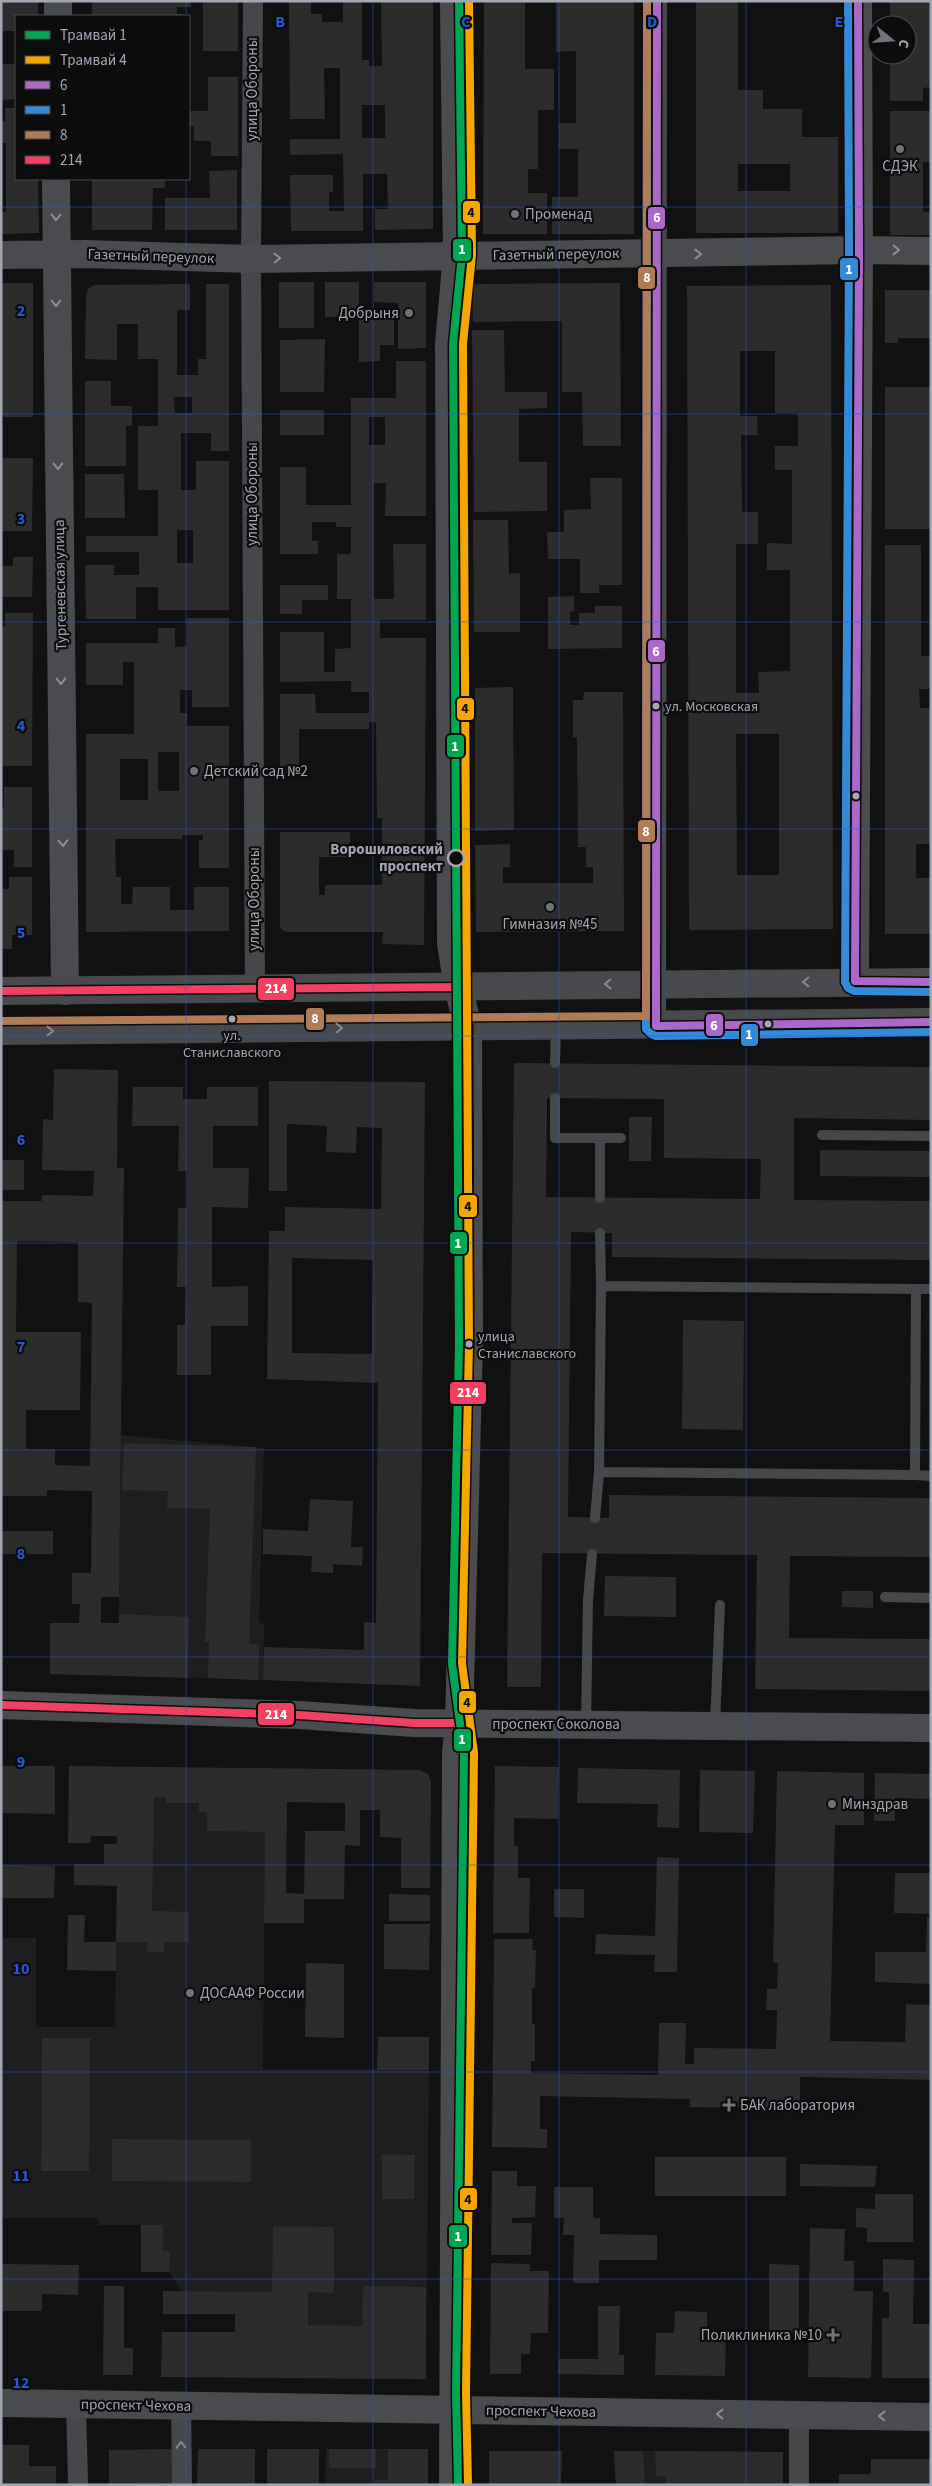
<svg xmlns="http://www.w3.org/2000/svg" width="932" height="2486" font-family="'Source Sans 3',sans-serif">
	<rect width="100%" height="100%" fill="#111112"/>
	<!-- built -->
	<path fill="#1e1e20" d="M121 1435 264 1448 259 1622 264 1624 263 1680 118 1675Z
		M118 1767 266 1768 263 2069 429 2070 426 2379 262 2378 263 2292H182L169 2272H141V2225H98V2218H1V1938H36V2027H115Z
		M326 2449H428V2485H325Z
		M614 2451H698L699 2485H616Z"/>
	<!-- building -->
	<path fill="#2c2c2d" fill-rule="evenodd" d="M1 1H38V16H16V31H1Z
		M92 1H191V7H177V14H182V16H92Z
		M203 1H238V51H203Z
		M289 1H311V14H322V22H343V1H362V60H369V66H382L381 1H433V229L375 230V209H388L387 174H363V231H291L290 175H333V192H329V211H344L343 154 290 155V139H340V68H324L325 119H290ZM362 105H385V138H362Z
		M484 1H634V234H552V197H578V149H559V123H576V51L556 52V3H525V69H554V110H538V169H528V193H547V234H483Z
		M696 1H738V90H763V109H802V137H838V233H696ZM738 164H790V191H738Z
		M890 1H931V87L923 88V101H890V55H907V25H890Z
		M1 64H16V99L1 100Z
		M208 77H238V156H211V141H194V126H189V111H208Z
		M5 108H16V179H38L39 233 1 234V212H6V143H1V121H5Z
		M890 111H931V162H923V212H931V235H890Z
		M237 170V230H165V198H210L209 171Z
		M92 179H165V188H153L152 230H92Z
		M279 282H314V328H279Z
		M325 282H359V317H325Z
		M374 282H426V348L398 349V303L374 302Z
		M1 283H33V417H2Z
		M620 283 621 446H583L582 392H562V321L473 322 472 284Z
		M190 284V310H177V375H198V359H206V284H229V451H211V433H181V490H196V461H229V610H158V587H136V619H86L85 565H114V575H139V552H86V536H158V490H138V426H158V359H138V324H117V360L85 359 86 296 88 289 94 285ZM174 397H192V413H175ZM177 530H193V563H177Z
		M831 285 833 929 689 930 687 286ZM740 351H775V413H798V446H775V470H792V544L767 543V570H790V671L758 672 759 693H736V544H758V512H742L741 435H758L757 416H740ZM736 734H779V875H737Z
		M885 290H931V338H898V343H885Z
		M359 317H394V345H380V361L359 362Z
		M472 330H504L505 392H547V408L519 409V462H547V511L474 512Z
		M325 339 324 392H280V340Z
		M396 361H426V516H385L386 483H374V599H394L393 544H426V620H380V638H426L424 945 382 944 383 932H287L282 930 280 926V832H350V857H319V895H325V885H382V818H377L376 722H369V729H299V766H280V694H315L316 713H369V692H351V681L280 682V632H324V672H335V649L351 648V599H337V554H351V527H336V522H312V541H318V554H280V467H306V505H351V398H396ZM369 417H385V445H369Z
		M85 381H111V406H132V426H126V466H85Z
		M885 387H931V529H885Z
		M280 410H324V435H280Z
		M1 458H33L32 531H2Z
		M85 474H124L125 518H85Z
		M590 478H622V585H599V593H580V559H548L547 532H564V510L591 509Z
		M473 520H508L509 574 520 573V632H474Z
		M885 545H921V656H931V675L929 689H919L920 708H931V844H916V878H931V934H885Z
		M13 557H33L32 597H1V566H13Z
		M280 585H328V600H302V614H280Z
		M574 596V611L570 612V625H579V613H595V606H622V648L548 649V597Z
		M5 613H33L32 766H1V627L5 626Z
		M187 618H229V707H192V690H180V713H187V726H229V868H199V840H203V835H182V839H115L116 877H121V904H132L133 887H170V910H194V887H229V931L86 932V734H134V662H123V685H86V643H158V628H175V647L187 646ZM158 752H179V791H158ZM120 759H148V800H120Z
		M513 687 514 830 475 831V688Z
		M584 692H623L624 931 476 932 475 845 510 844V867H503V883H593V867H586V847H578L577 737 573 738V700H583Z
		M4 787H32V867H14V850H1V807H4Z
		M9 877H32V935H12V949H1V889H9Z
		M514 1063 931 1067V1120L794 1118V1200L931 1201V1260L612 1257V1233L571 1232 568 1517 609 1518V1495L931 1498V1557L790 1556 789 1638 931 1639V1691L755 1689 757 1555 542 1553 541 1687H507ZM547 1098 664 1099V1158L761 1159 760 1199 546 1197Z
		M54 1069 118 1070 117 1168H124L119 1597H101V1623H119V1614L189 1617 188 1678 50 1674V1623H79L80 1604H72V1573H91L92 1491 47 1490V1496H1V1201H42V1195L93 1196 94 1171 42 1170 43 1119 53 1120ZM17 1241 78 1242V1302L92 1303 90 1466 55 1465V1449H26V1410H80L81 1332H16Z
		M269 1081 425 1082 420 1686 263 1680 264 1647 364 1650V1622L376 1623 378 1383 267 1379 269 1231H285V1207L381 1209 382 1128 357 1127 356 1153 326 1152 327 1126 287 1124V1191H269ZM292 1258 373 1260 372 1354 292 1353Z
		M133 1087H183V1099H207V1087H258V1126H213V1168H249L248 1208 212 1207V1287L248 1286V1326H211V1375H177V1325H185L186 1287H177L178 1208H187V1171H178L179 1126H132Z
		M629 1117H652L651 1161H629Z
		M820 1150 931 1151V1177L820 1176Z
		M1 1160H24V1190H1Z
		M683 1320 744 1321 743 1430 682 1429Z
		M124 1443 256 1447 249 1644 259 1645 258 1680 208 1678 209 1642H205L210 1509 167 1508 168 1491 122 1490Z
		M310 1499 353 1501 351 1547H363L362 1566 333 1564V1573L311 1572 312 1556 263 1554V1529L308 1531Z
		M1 1531H53V1554H1Z
		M605 1576 676 1577V1617L604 1616Z
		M842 1591H873V1608L842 1607Z
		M1 1766H55V1814L1 1813Z
		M69 1766 420 1770 428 1774 431 1782 430 1888H401V1838L380 1837V1810H360V1846L345 1845 344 1899H304V1923H264L265 1832 207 1831V1812H199V1803H166V1797H154L152 1911 189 1912V1942H164V1952H147V1942H116V1971L67 1970 68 1915H85L84 1942H116L117 1886 74 1885V1864H104V1844H117V1836H91L90 1843H68ZM287 1802 345 1803V1831H305L304 1894 286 1893Z
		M495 1766 559 1767 558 1819 514 1818V1846H518V1878H530L529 1933H493Z
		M578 1768 680 1770 679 1828 657 1827 658 1804 577 1803Z
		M700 1770 755 1771 753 1833 699 1832Z
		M777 1771 864 1773V1825H835L830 2041 905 2042 906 2004 931 2005V2080L800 2077V2109L690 2107V2099L540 2096V2129H547V2148L492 2147 494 1939H533L532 1950H536L535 1988H532V2024H535V2061H531V2073L658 2075 659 2023H686L685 2064H694V2048L776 2049 777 2010H766L767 1989H777L778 1963H773Z
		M875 1773 931 1774V1799L895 1798V1821H874Z
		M657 1857 679 1858 677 1972H654L655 1955 595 1954 596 1934 655 1936Z
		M1 1865 55 1866 54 1898H1Z
		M895 1873H931V1914L894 1913Z
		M554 1889H584V1918L554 1917Z
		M389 1894 430 1895V1921H389Z
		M927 1917H931V1984L875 1982V1952H926Z
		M384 1924H430L429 1970 384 1969Z
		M306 1963 344 1964V2038L305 2037Z
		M378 2037H429V2070H377Z
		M42 2038H90L89 2171H41Z
		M112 2139 251 2140V2182L112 2181Z
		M382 2154 415 2155 414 2199H382Z
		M655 2157H786V2196H655Z
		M800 2164 877 2166 875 2187 800 2186Z
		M492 2171H517V2186H536L535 2217 512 2218V2223H532L531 2255H491Z
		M554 2187H593V2218H600V2234L657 2235V2260H599V2283H573L574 2235H563L564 2218H554Z
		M875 2194H913V2242H867V2228L856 2227V2208L875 2209Z
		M141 2225H163V2251H170L169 2272H141Z
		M273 2226 334 2227V2293L308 2292V2325L362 2326 363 2286 426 2287V2379L161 2377 162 2332H235V2314H163V2291L272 2292Z
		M810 2228 845 2229 844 2261H854V2291H873L871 2378 808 2377Z
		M883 2259 914 2260 913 2324H931V2378H882V2318H889V2292H883Z
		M491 2263 530 2264V2271H549L548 2333H531L530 2354H521V2374H490Z
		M2 2264 79 2265 78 2295 42 2294V2311H2Z
		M769 2264 799 2265V2333H769Z
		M104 2286H124V2348H133V2375H103Z
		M598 2306H620L619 2355H624V2375L558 2374 559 2359H598Z
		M675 2311 707 2312V2333H726L725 2376 655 2375 656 2333H674Z
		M1 2445H29V2466H56V2485H1Z
		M172 2449 173 2485H155V2483L109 2485V2450Z
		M198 2449H255V2485H197Z
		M267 2449H319V2485H267Z
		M329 2449H376V2468H329Z
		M388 2449H428V2485H375V2480H388Z
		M489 2451H562L561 2485H489Z
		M614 2451H643L645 2485H616Z
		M655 2451 783 2452V2485H666V2476H656Z
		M871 2459H931V2485H839V2474H871Z"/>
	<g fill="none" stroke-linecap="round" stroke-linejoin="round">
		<!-- lane -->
		<path stroke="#46474a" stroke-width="10" d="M555 1063 556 1027
			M555 1098V1138H621
			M822 1135 931 1136
			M600 1138V1198
			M600 1233 601 1286
			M916 1289 915 1475 599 1472 601 1286 916 1289H931
			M915 1475 931 1476
			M595 1518 599 1472
			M885 1597 931 1598
			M586 1723 588 1600 592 1554
			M715 1725 720 1605"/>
		<!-- street -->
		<path stroke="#46474a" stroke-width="20" d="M253 1 251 259 255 988
			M656 1026 657 1
			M76 2405 78 2485
			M181 2405 182 2485
			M799 2485V2415"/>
		<!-- secondary -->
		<path stroke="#4a4b4e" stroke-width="28" d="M58 16V1
			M56 179 65 991
			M1 255 85 254 251 259 859 250 931 251
			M855 981 859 250 858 1
			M1 1705 299 1715 414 1723 931 1728
			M1 2403 931 2417
			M453 2485 456 1753 459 1723 469 1344 468 1026 458 987 451 943 449 344 457 255 454 1"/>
		<!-- primary -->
		<path stroke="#48494c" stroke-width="28" d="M1 991 931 982
			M1 1031 931 1022"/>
		<defs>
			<path id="bus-1" d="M657 1 656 1026 931 1022
				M858 1 859 250 855 981 931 982"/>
			<path id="bus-2" d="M647 1 646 1029 651 1034 656 1036 931 1032
				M848 1 849 250 845 982 848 988 854 991 931 992"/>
			<path id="bus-3" d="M1 1021 646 1016 647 1"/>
			<path id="bus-4" d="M1 991 458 987 468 1026 469 1344 459 1723H414L299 1715 1 1705"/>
		</defs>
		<!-- bus-1 casing -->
		<use href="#bus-1" stroke="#0c0c0d" stroke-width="11"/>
		<!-- bus-2 casing -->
		<use href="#bus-2" stroke="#0c0c0d" stroke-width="11"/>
		<!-- bus-3 casing -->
		<use href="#bus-3" stroke="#0c0c0d" stroke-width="11"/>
		<!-- bus-4 casing -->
		<use href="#bus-4" stroke="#0c0c0d" stroke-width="11"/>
		<!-- bus-1 -->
		<use href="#bus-1" stroke="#ac68c9" stroke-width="8"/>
		<!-- bus-2 -->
		<use href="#bus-2" stroke="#338bd7" stroke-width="8"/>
		<!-- bus-3 -->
		<use href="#bus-3" stroke="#b07c57" stroke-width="8"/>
		<!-- bus-4 -->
		<use href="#bus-4" stroke="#f24062" stroke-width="8"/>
		<defs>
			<path id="tram-1" d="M458 2485 456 2393 464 1753 452 1664 459 1345 453 344 462 255 459 1"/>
			<path id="tram-2" d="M468 2485 466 2393 474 1753 462 1663 469 1345 463 344 472 255 469 1"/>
		</defs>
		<!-- tram-1 casing -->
		<use href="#tram-1" stroke="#0c0c0d" stroke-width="11"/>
		<!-- tram-2 casing -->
		<use href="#tram-2" stroke="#0c0c0d" stroke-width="11"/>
		<!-- tram-1 -->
		<use href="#tram-1" stroke="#00a651" stroke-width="8"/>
		<!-- tram-2 -->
		<use href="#tram-2" stroke="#f7a600" stroke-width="8"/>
	</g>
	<!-- one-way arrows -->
	<defs><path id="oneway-chevron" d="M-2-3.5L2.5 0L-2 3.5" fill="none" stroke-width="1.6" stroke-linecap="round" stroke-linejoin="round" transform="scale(1.25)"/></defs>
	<g stroke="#8d909a">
		<use href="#oneway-chevron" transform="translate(56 217) rotate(91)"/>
		<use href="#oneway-chevron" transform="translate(896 250) rotate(1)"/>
		<use href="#oneway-chevron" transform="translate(698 254) rotate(-1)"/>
		<use href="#oneway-chevron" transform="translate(277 258) rotate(-1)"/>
		<use href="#oneway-chevron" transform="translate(56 303) rotate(89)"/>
		<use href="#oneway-chevron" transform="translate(58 466) rotate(89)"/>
		<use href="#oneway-chevron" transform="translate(61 681) rotate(89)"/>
		<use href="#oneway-chevron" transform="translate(63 843) rotate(89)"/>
		<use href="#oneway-chevron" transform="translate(720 2414) rotate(-179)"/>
		<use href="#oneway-chevron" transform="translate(882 2416) rotate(-179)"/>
	</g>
	<g stroke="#888b94">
		<use href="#oneway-chevron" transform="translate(806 982) rotate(179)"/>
		<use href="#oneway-chevron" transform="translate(608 984) rotate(179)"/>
		<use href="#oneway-chevron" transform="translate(339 1028) rotate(-1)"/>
		<use href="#oneway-chevron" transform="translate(50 1031)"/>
	</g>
	<use stroke="#878a94" href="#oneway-chevron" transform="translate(181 2445) rotate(-91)"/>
	<!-- grid -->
	<path fill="none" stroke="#2a57d4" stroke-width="1" stroke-opacity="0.55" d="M186 1V16M373 1V2485M559 1V2485M746 1V2485M186 179V2485M1 207H931M1 414H931M1 622H931M1 829H931M1 1036H931M1 1243H931M1 1450H931M1 1657H931M1 1865H931M1 2072H931M1 2279H931"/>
	<!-- markers -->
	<g fill="#70727b" stroke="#0c0c0d" stroke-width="2">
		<circle cx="900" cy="149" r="5"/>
		<circle cx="515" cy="214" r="5"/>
		<circle cx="409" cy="313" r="5"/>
		<circle cx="194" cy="771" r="5"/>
		<circle cx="550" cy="907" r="5"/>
		<circle cx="832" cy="1804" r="5"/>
		<circle cx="190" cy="1993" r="5"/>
		<path d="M726.5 2097.5h5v5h5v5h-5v5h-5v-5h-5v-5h5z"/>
		<path d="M830.5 2327.5h5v5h5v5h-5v5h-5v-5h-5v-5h5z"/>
	</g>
	<g fill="#a3a7b3" stroke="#0c0c0d" stroke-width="2">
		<circle cx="656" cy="706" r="4.5"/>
		<circle cx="856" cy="796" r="4.5"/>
		<circle cx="232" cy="1019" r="4.5"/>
		<circle cx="768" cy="1024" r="4.5"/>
		<circle cx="469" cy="1344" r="4.5"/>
	</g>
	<circle fill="#0c0c0d" stroke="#a3a7b3" stroke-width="2.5" cx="456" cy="858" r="8"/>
	<g text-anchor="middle" stroke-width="4.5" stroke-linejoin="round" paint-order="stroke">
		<!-- bus labels -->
		<g font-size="14" fill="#a3a7b3" stroke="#0c0c0d" text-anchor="start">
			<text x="665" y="711">ул. Московская</text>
			<text x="232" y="1040" text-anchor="middle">ул.<tspan x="232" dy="17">Станиславского</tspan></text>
			<text x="478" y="1341">улица<tspan x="478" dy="17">Станиславского</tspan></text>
		</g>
		<!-- street labels -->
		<g font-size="15" fill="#a3a7b3" stroke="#0c0c0d">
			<text transform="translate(252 89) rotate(-90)" y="5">улица Обороны</text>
			<text transform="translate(556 254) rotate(-1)" y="5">Газетный переулок</text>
			<text transform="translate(151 256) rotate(2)" y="5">Газетный переулок</text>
			<text transform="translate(252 494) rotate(-90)" y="5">улица Обороны</text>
			<text transform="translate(60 585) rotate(-91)" y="5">Тургеневская улица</text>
			<text transform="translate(254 899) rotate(-90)" y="5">улица Обороны</text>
			<text x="556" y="1729">проспект Соколова</text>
			<text transform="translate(136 2405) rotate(1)" y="5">проспект Чехова</text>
			<text transform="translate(541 2411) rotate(1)" y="5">проспект Чехова</text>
		</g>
		<!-- poi labels -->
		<g font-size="15" fill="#a3a7b3" stroke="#0c0c0d" text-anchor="start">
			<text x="900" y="171" text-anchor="middle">СДЭК</text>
			<text x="525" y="219">Променад</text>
			<text x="399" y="318" text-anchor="end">Добрыня</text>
			<text x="204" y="776">Детский сад №2</text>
			<text x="550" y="929" text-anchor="middle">Гимназия №45</text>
			<text x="842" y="1809">Минздрав</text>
			<text x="200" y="1998">ДОСААФ России</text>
			<text x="740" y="2110">БАК лаборатория</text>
			<text x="822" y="2340" text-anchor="end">Поликлиника №10</text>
		</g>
		<!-- stop labels -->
		<g font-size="15" font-weight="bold" fill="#a3a7b3" stroke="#0c0c0d" text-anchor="end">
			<text x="443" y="854">Ворошиловский<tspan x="443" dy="17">проспект</tspan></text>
		</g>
	</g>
	<g font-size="16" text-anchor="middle" font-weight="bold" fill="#2a57d4" stroke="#0c0c0d" stroke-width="4.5" stroke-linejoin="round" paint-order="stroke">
		<text x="280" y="27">B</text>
		<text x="466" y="27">C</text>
		<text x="652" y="27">D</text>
		<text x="839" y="27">E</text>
		<text x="21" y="316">2</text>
		<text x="21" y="524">3</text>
		<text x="21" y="731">4</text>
		<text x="21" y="938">5</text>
		<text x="21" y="1145">6</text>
		<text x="21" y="1352">7</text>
		<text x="21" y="1559">8</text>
		<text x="21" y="1767">9</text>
		<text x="21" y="1974">10</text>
		<text x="21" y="2181">11</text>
		<text x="21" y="2388">12</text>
	</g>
	<g stroke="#0c0c0d" stroke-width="2">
		<rect x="462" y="200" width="19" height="24" rx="5" fill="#f7a600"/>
		<rect x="647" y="206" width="19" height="24" rx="5" fill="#ac68c9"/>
		<rect x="452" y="238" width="20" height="24" rx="5" fill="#00a651"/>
		<rect x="839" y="257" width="20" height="24" rx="5" fill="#338bd7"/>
		<rect x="637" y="266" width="19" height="24" rx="5" fill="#b07c57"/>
		<rect x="647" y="639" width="19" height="24" rx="5" fill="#ac68c9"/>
		<rect x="456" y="697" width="19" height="24" rx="5" fill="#f7a600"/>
		<rect x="446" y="734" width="19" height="24" rx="5" fill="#00a651"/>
		<rect x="637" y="819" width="19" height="24" rx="5" fill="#b07c57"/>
		<rect x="257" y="977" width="38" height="24" rx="5" fill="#f24062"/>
		<rect x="305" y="1007" width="20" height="24" rx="5" fill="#b07c57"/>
		<rect x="705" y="1013" width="19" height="24" rx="5" fill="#ac68c9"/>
		<rect x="740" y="1023" width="19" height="24" rx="5" fill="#338bd7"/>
		<rect x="458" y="1194" width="20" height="24" rx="5" fill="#f7a600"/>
		<rect x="449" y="1231" width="19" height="24" rx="5" fill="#00a651"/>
		<rect x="449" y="1381" width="38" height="24" rx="5" fill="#f24062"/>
		<rect x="458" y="1690" width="19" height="24" rx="5" fill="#f7a600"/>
		<rect x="257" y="1702" width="38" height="24" rx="5" fill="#f24062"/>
		<rect x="453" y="1728" width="19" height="24" rx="5" fill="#00a651"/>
		<rect x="459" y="2187" width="19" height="24" rx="5" fill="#f7a600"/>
		<rect x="448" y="2224" width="20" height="24" rx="5" fill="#00a651"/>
	</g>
	<g font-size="14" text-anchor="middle" font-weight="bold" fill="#fff">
		<text x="657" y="222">6</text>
		<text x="462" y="254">1</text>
		<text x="849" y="274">1</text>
		<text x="647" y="282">8</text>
		<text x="656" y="656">6</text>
		<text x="455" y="751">1</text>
		<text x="646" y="836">8</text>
		<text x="276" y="993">214</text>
		<text x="315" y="1023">8</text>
		<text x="714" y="1030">6</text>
		<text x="749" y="1039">1</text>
		<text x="458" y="1248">1</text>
		<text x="468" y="1397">214</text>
		<text x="276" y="1719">214</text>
		<text x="462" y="1744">1</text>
		<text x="458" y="2241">1</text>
	</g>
	<g font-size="14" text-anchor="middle" font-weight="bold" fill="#111">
		<text x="471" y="217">4</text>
		<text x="465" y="713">4</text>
		<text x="468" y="1211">4</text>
		<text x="467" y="1707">4</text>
		<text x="468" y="2204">4</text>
	</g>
	<!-- border -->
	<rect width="932" height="2486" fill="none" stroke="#a3a7b3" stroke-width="5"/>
	<!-- legend -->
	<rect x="15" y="15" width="175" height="165" fill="#0c0c0d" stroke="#484a4f"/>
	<rect x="25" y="31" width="25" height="8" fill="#00a651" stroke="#484a4f"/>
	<text x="60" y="40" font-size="15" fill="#a3a7b3">Трамвай 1</text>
	<rect x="25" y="56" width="25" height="8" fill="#f7a600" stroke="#484a4f"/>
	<text x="60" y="65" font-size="15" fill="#a3a7b3">Трамвай 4</text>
	<rect x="25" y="81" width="25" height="8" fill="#ac68c9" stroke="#484a4f"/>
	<text x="60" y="90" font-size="15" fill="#a3a7b3">6</text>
	<rect x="25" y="106" width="25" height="8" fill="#338bd7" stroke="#484a4f"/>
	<text x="60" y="115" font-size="15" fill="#a3a7b3">1</text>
	<rect x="25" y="131" width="25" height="8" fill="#b07c57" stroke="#484a4f"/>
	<text x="60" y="140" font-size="15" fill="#a3a7b3">8</text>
	<rect x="25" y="156" width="25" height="8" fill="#f24062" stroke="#484a4f"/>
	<text x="60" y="165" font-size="15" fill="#a3a7b3">214</text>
	<!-- north arrow -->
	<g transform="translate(892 40) rotate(107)"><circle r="24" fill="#0c0c0d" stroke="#484a4f"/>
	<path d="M0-4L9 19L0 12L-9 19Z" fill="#70727b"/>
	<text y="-8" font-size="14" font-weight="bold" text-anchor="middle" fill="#a3a7b3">С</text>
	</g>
</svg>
